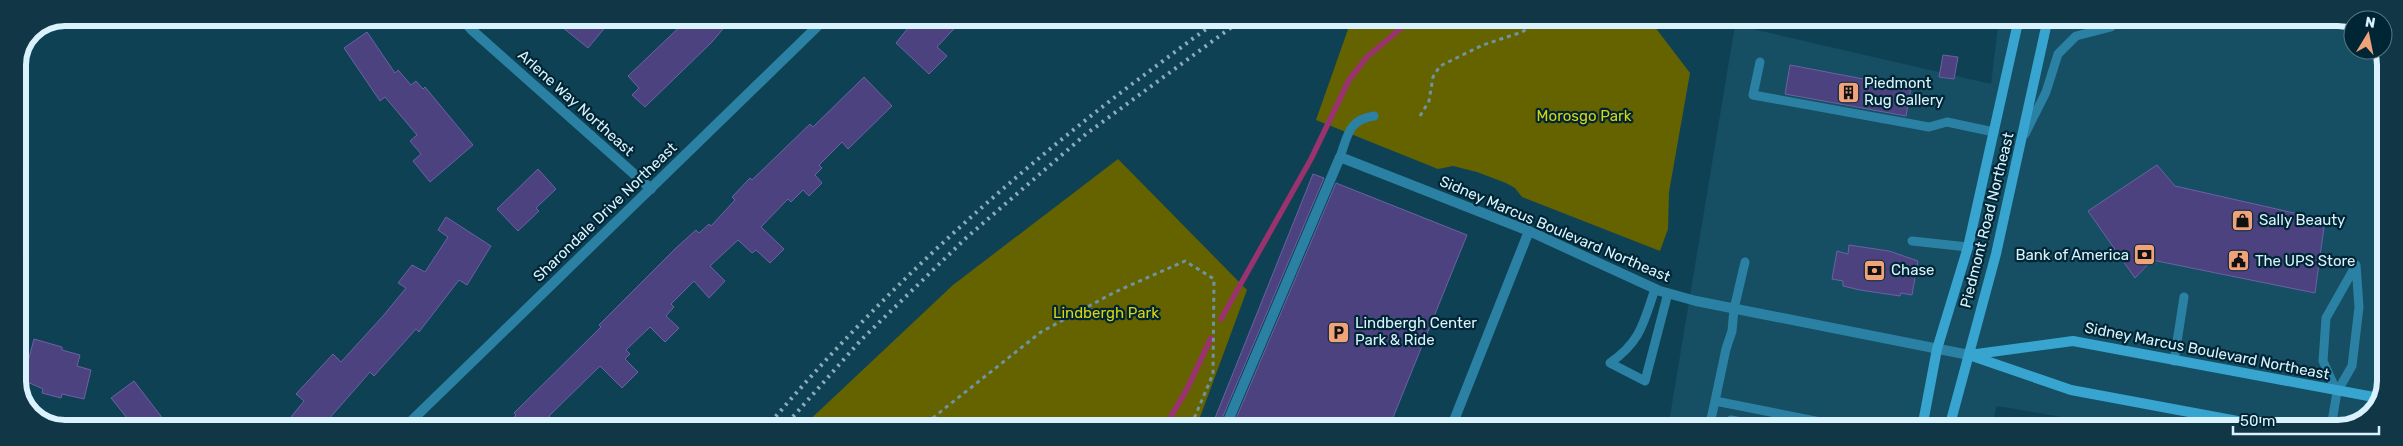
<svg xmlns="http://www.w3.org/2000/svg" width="2403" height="446" font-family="Rubik,sans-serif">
	<rect width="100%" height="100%" fill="#0f4154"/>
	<!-- built -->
	<path fill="#164e63" d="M1999 18H2344L2353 22V50H2380L2385 60V387L2369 417 2338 428H2128L1997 406 1991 428H1668L1735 25 1991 84Z"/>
	<!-- green -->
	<path fill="#656300" d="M1352 18H1648L1690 73 1669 192 1668 229 1660 251 1522 197 1515 188 1506 183 1477 172 1453 166 1438 169 1316 120Z
		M1118 159 1247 290 1196 428H801L953 285Z"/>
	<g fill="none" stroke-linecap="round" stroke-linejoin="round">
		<!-- stream -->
		<path stroke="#99326e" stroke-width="5.5" d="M1221 319 1311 159 1349 80 1367 57 1413 18
			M1164 428 1186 391 1211 338"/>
	</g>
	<!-- building -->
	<path fill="#4c4280" stroke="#6a62a3" d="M551 18H613L588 48Z
		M689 18H732L712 42 645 107 632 95 639 88 628 76Z
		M916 18H964L937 47 947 56 929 74 896 43Z
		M367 32 395 73 398 70 411 85 416 81 423 89 425 87 473 145 430 182 413 161 421 154 410 141 417 135 385 97 380 101 344 48Z
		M1943 55 1958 57 1954 79 1939 77Z
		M1790 65 1911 88 1906 116 1785 94Z
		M864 77 892 106 848 149 842 142 819 165 822 168 815 175 822 183 809 196 803 190 791 202 788 199 761 227 784 249 770 263 756 250 752 253 738 240 710 266 725 281 709 298 694 281 671 304 674 307 666 316 679 328 665 342 650 327 626 350 630 354 625 359 638 372 622 388 600 366 549 416 561 428H504L516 415 514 413 601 327 599 325 677 247 696 230 699 233 709 224 711 226 735 200 732 197 750 178 752 180 810 124 813 127Z
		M2157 165 2175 186 2325 220 2315 293 2152 260 2135 278 2088 211Z
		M538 169 556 189 536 208 539 211 518 231 497 209Z
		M1313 174 1324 178 1218 428H1211Z
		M1336 183 1467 235 1392 420 1384 422 1383 428H1232Z
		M446 217 491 246 467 285 459 280 419 332 416 329 374 376 370 372 321 428H282L304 401 296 394 333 354 341 362 383 316 406 288 398 283 412 265 425 272 448 237 438 230Z
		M1849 245 1889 251 1918 261 1912 295 1901 293 1900 296 1860 290 1843 286V281L1832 279 1837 251 1848 254Z
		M34 339 62 347V350L80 355 77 366 91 370 84 399 62 394 61 398 42 393 43 389 23 380Z
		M134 381 170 428H135L111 398Z"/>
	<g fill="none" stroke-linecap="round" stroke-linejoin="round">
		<!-- path -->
		<path stroke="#6e94a3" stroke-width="3" stroke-dasharray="4 4" stroke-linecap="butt" d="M1420 116 1429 101 1433 77 1440 66 1483 45 1522 32 1543 18
			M920 428 1041 332 1115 292 1185 261 1214 279 1213 374 1190 428"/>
		<!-- service -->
		<path stroke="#2b81a3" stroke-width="9" d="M1760 62 1753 95 1929 127 1947 122 1994 132
			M2025 134 2046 92 2058 54 2076 36 2111 27
			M1340 157C1348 135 1348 120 1374 116
			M1912 241 1968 247
			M1655 289C1643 324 1641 341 1610 363L1645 381 1668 293
			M2174 361 2184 297
			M2337 392 2323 361 2326 318 2356 265
			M1715 401 1726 349 1732 331 1734 309 1745 262
			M1389 426 1396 428
			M1709 428 1715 401 1851 428
			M1723 428 1731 420 1756 425
			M2331 428 2337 392 2352 366 2359 307 2356 265"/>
		<!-- minor -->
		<path stroke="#2b81a3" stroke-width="10" d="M461 18 473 31 651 189
			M404 428 826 18
			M1225 428 1340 157 1529 231 1660 291 1696 301 1969 355
			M1451 428 1529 231"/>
		<!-- secondary -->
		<path stroke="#37a5cf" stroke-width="10" d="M1969 355 2073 341 2379 398
			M1972 356 2071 390 2275 428
			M1922 428 1937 349 1968 247 2019 18
			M1949 428 1996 254 2048 18"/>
		<!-- rail -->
		<path stroke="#8badbb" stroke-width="4" stroke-dasharray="2.5 5" stroke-linecap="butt" d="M766 428C873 301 996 188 1128 87 1159 64 1190 40 1222 18
			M783 428 861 340 966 238 1086 134 1244 18"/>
	</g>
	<!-- icons -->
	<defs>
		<symbol id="building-square" viewBox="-11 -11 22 22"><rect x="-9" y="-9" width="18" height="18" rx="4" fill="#f0a279" stroke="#002635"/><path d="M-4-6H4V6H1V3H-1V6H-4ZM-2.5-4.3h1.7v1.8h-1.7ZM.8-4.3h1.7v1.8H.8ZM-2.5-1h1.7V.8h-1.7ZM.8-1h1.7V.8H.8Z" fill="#111"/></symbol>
		<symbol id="shop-square" viewBox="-11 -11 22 22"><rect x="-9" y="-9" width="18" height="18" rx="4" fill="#f0a279" stroke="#002635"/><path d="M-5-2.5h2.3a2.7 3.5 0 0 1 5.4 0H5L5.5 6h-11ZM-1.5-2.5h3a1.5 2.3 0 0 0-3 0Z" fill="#111"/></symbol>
		<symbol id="bank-square" viewBox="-11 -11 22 22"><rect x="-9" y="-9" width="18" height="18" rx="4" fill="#f0a279" stroke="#002635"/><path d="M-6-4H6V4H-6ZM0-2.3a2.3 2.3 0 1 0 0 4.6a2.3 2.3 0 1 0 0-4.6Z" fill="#111"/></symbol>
		<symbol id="civic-square" viewBox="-11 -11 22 22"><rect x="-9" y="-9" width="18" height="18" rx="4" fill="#f0a279" stroke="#002635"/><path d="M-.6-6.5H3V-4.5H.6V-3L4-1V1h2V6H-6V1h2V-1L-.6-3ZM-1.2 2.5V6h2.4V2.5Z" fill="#111"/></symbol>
		<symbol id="parking-square" viewBox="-11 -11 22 22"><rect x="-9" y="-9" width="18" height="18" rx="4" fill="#f0a279" stroke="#002635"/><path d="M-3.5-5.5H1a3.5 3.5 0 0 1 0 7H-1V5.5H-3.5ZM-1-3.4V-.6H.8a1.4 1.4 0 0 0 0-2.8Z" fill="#111"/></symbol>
	</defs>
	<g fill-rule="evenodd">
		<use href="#building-square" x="1836" y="80" width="25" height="25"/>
		<use href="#shop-square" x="2230" y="208" width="25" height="25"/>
		<use href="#bank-square" x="2132" y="242" width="25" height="25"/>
		<use href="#civic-square" x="2226" y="248" width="25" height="25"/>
		<use href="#bank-square" x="1862" y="258" width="25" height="25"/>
		<use href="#parking-square" x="1326" y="320" width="25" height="25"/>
	</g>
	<g text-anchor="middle" stroke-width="4.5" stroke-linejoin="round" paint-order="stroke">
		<!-- poi labels -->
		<g font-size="15" fill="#d9f2fd" stroke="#002635" text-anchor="start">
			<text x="1864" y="88">Piedmont<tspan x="1864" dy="17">Rug Gallery</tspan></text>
			<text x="2259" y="225">Sally Beauty</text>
			<text x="2129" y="260" text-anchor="end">Bank of America</text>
			<text x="2255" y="266">The UPS Store</text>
			<text x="1891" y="275">Chase</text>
			<text x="1355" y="328">Lindbergh Center<tspan x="1355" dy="17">Park &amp; Ride</tspan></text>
		</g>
		<!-- street labels -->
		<g font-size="15" fill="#d9f2fd" stroke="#002635">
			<text transform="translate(576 103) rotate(42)" y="5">Arlene Way Northeast</text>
			<text transform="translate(605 212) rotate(-44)" y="5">Sharondale Drive Northeast</text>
			<text transform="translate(1987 220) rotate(-76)" y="5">Piedmont Road Northeast</text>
			<text transform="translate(1555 229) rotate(23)" y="5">Sidney Marcus Boulevard Northeast</text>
			<text transform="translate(2207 351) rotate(11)" y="5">Sidney Marcus Boulevard Northeast</text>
		</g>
		<!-- park labels -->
		<g font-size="15" fill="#d9d40d" stroke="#002635">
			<text x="1584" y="121">Morosgo Park</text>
			<text x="1106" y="318">Lindbergh Park</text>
		</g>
	</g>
	<!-- crop -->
	<path d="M0 0H2403V446H0ZM65 26H2338A39 39 0 0 1 2377 65V381A39 39 0 0 1 2338 420H65A39 39 0 0 1 26 381V65A39 39 0 0 1 65 26Z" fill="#113645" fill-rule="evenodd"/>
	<path fill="none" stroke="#d9f2fd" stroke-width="6" d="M65 26H2338A39 39 0 0 1 2377 65V381A39 39 0 0 1 2338 420H65A39 39 0 0 1 26 381V65A39 39 0 0 1 65 26Z"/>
	<!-- north arrow -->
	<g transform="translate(2368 35) rotate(10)"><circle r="24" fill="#002635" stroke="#577885"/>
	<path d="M0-4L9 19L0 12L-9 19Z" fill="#f0a279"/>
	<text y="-8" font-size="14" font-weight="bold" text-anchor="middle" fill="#d9f2fd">N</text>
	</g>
	<!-- scale -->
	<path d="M2233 426v8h146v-8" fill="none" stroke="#d9f2fd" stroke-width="2.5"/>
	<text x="2240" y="426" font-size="15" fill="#d9f2fd" stroke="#002635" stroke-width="4" paint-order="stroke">50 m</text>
</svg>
